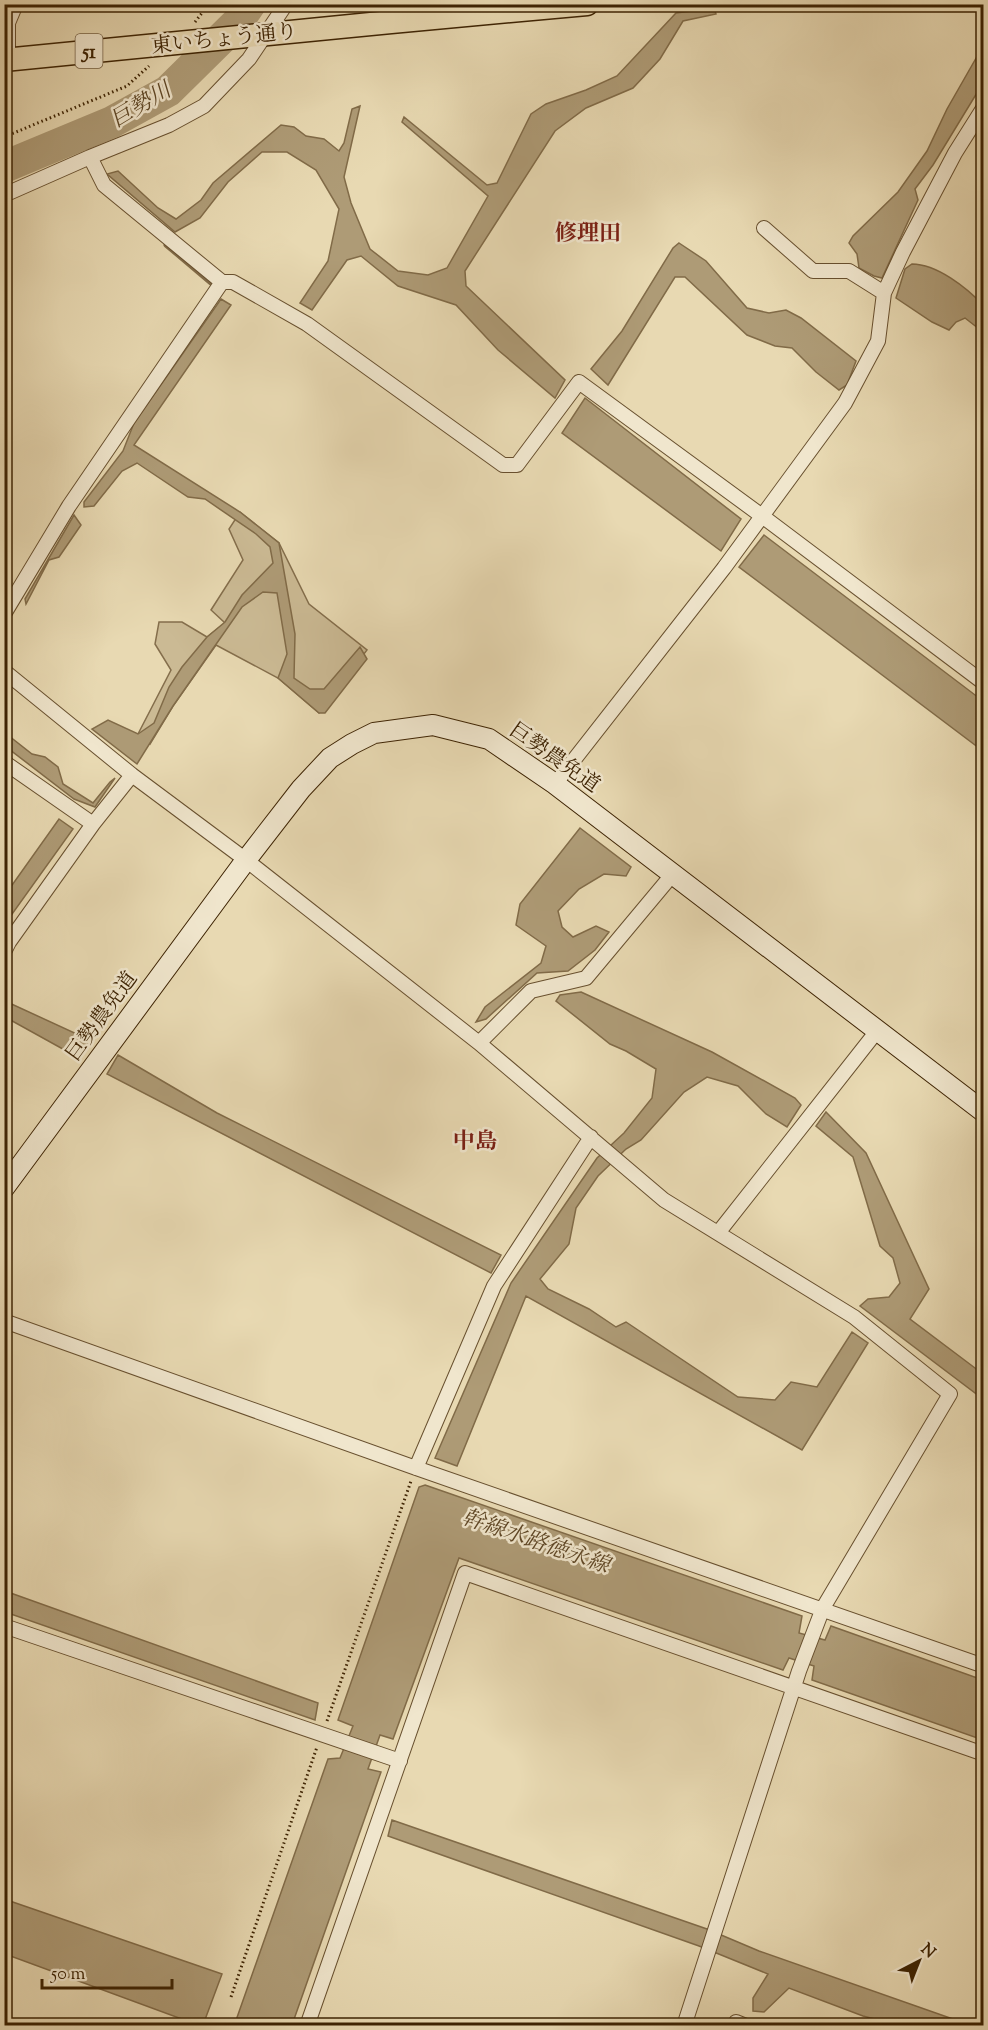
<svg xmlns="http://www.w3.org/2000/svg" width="988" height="2030" font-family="'Sorts Mill Goudy','Noto Serif JP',serif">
	<rect width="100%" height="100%" fill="#e8d9b2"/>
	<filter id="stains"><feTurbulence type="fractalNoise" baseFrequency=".00333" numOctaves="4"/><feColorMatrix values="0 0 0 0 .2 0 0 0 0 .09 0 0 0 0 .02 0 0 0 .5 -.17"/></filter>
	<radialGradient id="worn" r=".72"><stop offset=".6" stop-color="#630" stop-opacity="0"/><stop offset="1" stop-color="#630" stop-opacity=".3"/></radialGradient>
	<!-- green -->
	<path fill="#cbba94" stroke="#846e4c" stroke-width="1.5" d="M240 512 279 543 309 604 367 650 319 713 278 678 216 645 173 706 150 744 138 734 171 670 155 644 159 622H182L207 637 225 623 211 610 243 560 229 529Z"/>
	<!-- water -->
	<path fill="#ae9b76" stroke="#816b48" stroke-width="1.5" d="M714 8 716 14 683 21 660 59 633 88 586 108 555 131 465 271 466 286 565 380 555 398 498 350 456 305 398 286 361 256 347 260 312 310 300 303 328 261 339 209 316 170 287 152H262L228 182 200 218 175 232 107 174 118 171 158 208 176 219 201 200 213 183 281 125 294 127 306 136 324 139 339 151 344 143 352 109 360 106 344 177 351 203 370 249 398 271 428 275 447 268 488 196 402 122 404 117 487 185 497 183 531 114 546 104 586 90 617 76 676 13Z
		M983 46V83L933 165 915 189 918 200 882 278 874 276 859 268 857 254 849 243 853 236 898 192 927 151 947 109Z
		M679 243 706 261 747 308 769 313 786 310 801 318 856 361 847 385 839 390 816 372 792 348 775 346 747 335 685 277H675L608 385 591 369 622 331 673 248Z
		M912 264C937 264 967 288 983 305V332L965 318 956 322 949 330 932 322 896 298 905 269Z
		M221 299 231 305 134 445 240 512 279 543 295 634 294 678 310 689H324L360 647 367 659 325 713H319L278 678 287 654 277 593 263 592 242 607 173 706 137 764 92 729 108 720 138 734 154 723 169 687 182 667 207 637 225 622 242 595 273 563 270 547 256 534 205 499 188 497 137 463 122 471 94 506 84 507V502L123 451 134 423Z
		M585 398 741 519 721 551 562 433Z
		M74 515 81 525 59 557 49 560 26 604 25 599Z
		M764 535 983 701V751L739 567Z
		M4 732 32 754 45 757 58 767 63 784 93 803 110 782 115 778 95 807 74 799 5 746Z
		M59 819 73 829 5 924V895Z
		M580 828 631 867 626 876 604 874 579 889 558 911 562 927 573 937 596 926 609 932 595 950 568 971 537 973 486 1019 476 1022 485 1007 541 963 546 946 516 925 520 904Z
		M581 992 712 1052 795 1098 801 1105 787 1127 766 1114 738 1086 707 1077 684 1092 641 1140 626 1149 598 1176 576 1208 569 1244 540 1279 548 1289 589 1309 616 1327 626 1322 738 1397 775 1400 791 1382 817 1387 852 1332 868 1343 802 1450 526 1296 457 1466 435 1458 511 1283 597 1158 624 1133 652 1098 656 1069 626 1051 610 1044 556 1001 560 995Z
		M5 1001 92 1041 79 1058 5 1017Z
		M118 1055 217 1113 501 1255 491 1273 107 1074Z
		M826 1112 866 1153 929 1289 910 1319 983 1374V1399L860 1306 868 1299 889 1297 900 1283 893 1258 880 1246 853 1157 816 1126Z
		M425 1485 802 1616 799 1633 825 1640 831 1626 983 1680V1740L812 1680 814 1666 789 1658 783 1670 459 1558 393 1739 380 1735 368 1769 381 1772 292 2025 234 2026 328 1759 340 1758 353 1726 338 1720 419 1487Z
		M5 1591 318 1703 315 1720 5 1612Z
		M392 1820 707 1929 759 1951 970 2025H897L863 2016 789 1988 764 2012 753 2011V1998L768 1974 699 1946 388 1836Z
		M4 1899 222 1974 203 2025H198L5 1954Z"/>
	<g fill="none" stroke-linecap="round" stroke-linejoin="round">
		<!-- stream -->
		<path stroke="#816b48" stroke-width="5" d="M166 245 211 283"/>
		<!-- river -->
		<path stroke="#ae9b76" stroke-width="32" d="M4 167 112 122 168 91 237 23 250 4"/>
		<defs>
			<path id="street" d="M8 59V23L16 4
				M90 157 104 185 222 282H233L307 324 503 465H517L579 382 762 516 984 683
				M4 195 90 157 169 125 204 106 249 59 286 4
				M764 228 813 271H849L884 293
				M4 614 69 506 222 282
				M4 671 132 775 246 860 479 1043 664 1200 854 1317 950 1394 823 1608 799 1671 684 2026
				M4 762 93 824
				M555 784 724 568 845 403 878 341 884 293 903 252 955 153 984 107
				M4 952 9 942 93 824 132 775
				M479 1043 531 991 586 978 672 875
				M718 1233 877 1031
				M4 1321 416 1468 984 1666
				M416 1468 494 1286 591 1137
				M4 1626 400 1761
				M307 2026 465 1573 984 1754
				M734 2026 736 2022 746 2026"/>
			<path id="secondary" d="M4 1188 246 860 301 789 330 758 352 744 374 733 433 725 489 739 555 784 984 1112"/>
			<path id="primary" d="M4 60 391 22 587 4"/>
		</defs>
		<!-- street casing -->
		<use href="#street" stroke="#68502f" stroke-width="16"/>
		<!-- secondary casing -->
		<use href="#secondary" stroke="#3d2303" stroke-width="22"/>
		<!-- primary casing -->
		<use href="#primary" stroke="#3d2303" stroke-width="25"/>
		<!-- path -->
		<path stroke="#3d2303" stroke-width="3" stroke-dasharray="1.5 3" stroke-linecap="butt" d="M195 22 209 4
			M4 137 127 86 149 66
			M327 1721 411 1481
			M231 1997 317 1747"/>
		<!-- street -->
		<use href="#street" stroke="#f0e6cd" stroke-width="14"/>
		<!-- secondary -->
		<use href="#secondary" stroke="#f0e6cd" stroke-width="20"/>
		<!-- primary -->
		<use href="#primary" stroke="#e8d9b2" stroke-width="22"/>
	</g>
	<g text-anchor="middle" stroke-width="5" stroke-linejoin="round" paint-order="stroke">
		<!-- shield labels -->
		<rect fill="#f0e6cd" stroke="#735e40" stroke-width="1.5" x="75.5" y="34" width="27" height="34" rx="4.5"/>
		<g font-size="20" font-weight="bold" fill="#3d2303">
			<text x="89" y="58">51</text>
		</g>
		<!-- street labels -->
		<g font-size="21" fill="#3d2303" stroke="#f0e6cd">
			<text transform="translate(224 38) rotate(-6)" y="7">東いちょう通り</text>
			<text transform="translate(555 757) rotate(35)" y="7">巨勢農免道</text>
			<text transform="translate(101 1016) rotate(-54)" y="7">巨勢農免道</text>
		</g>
		<!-- water labels -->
		<g font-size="22" font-style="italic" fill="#5f4726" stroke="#f0e6cd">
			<text transform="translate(140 104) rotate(-31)" y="8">巨勢川</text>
			<text transform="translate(536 1540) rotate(19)" y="8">幹線水路徳永線</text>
		</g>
		<!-- neighbourhood labels -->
		<g font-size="22" font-weight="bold" fill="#7a1f14" stroke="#f0e6cd">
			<text x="588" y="240">修理田</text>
			<text x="475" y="1148">中島</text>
		</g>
	</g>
	<!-- margin -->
	<rect width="988" height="2030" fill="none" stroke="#e8d9b2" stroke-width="24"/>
	<rect x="6" y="6" width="976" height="2018" fill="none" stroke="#3d2303" stroke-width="3"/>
	<rect x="12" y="12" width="964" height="2006" fill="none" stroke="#3d2303" stroke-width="1.5"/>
	<!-- north arrow -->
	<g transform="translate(919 1961) rotate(42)" stroke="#f0e6cd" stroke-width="4.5" paint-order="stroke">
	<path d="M0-4.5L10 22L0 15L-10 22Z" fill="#3d2303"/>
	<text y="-9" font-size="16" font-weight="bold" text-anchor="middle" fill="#3d2303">N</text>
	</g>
	<!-- scale -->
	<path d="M42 1979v9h130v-9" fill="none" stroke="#3d2303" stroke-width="3"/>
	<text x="51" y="1979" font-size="18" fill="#3d2303" stroke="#f0e6cd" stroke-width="4.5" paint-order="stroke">50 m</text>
	<rect width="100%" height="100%" filter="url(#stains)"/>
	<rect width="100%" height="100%" fill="url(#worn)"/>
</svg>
